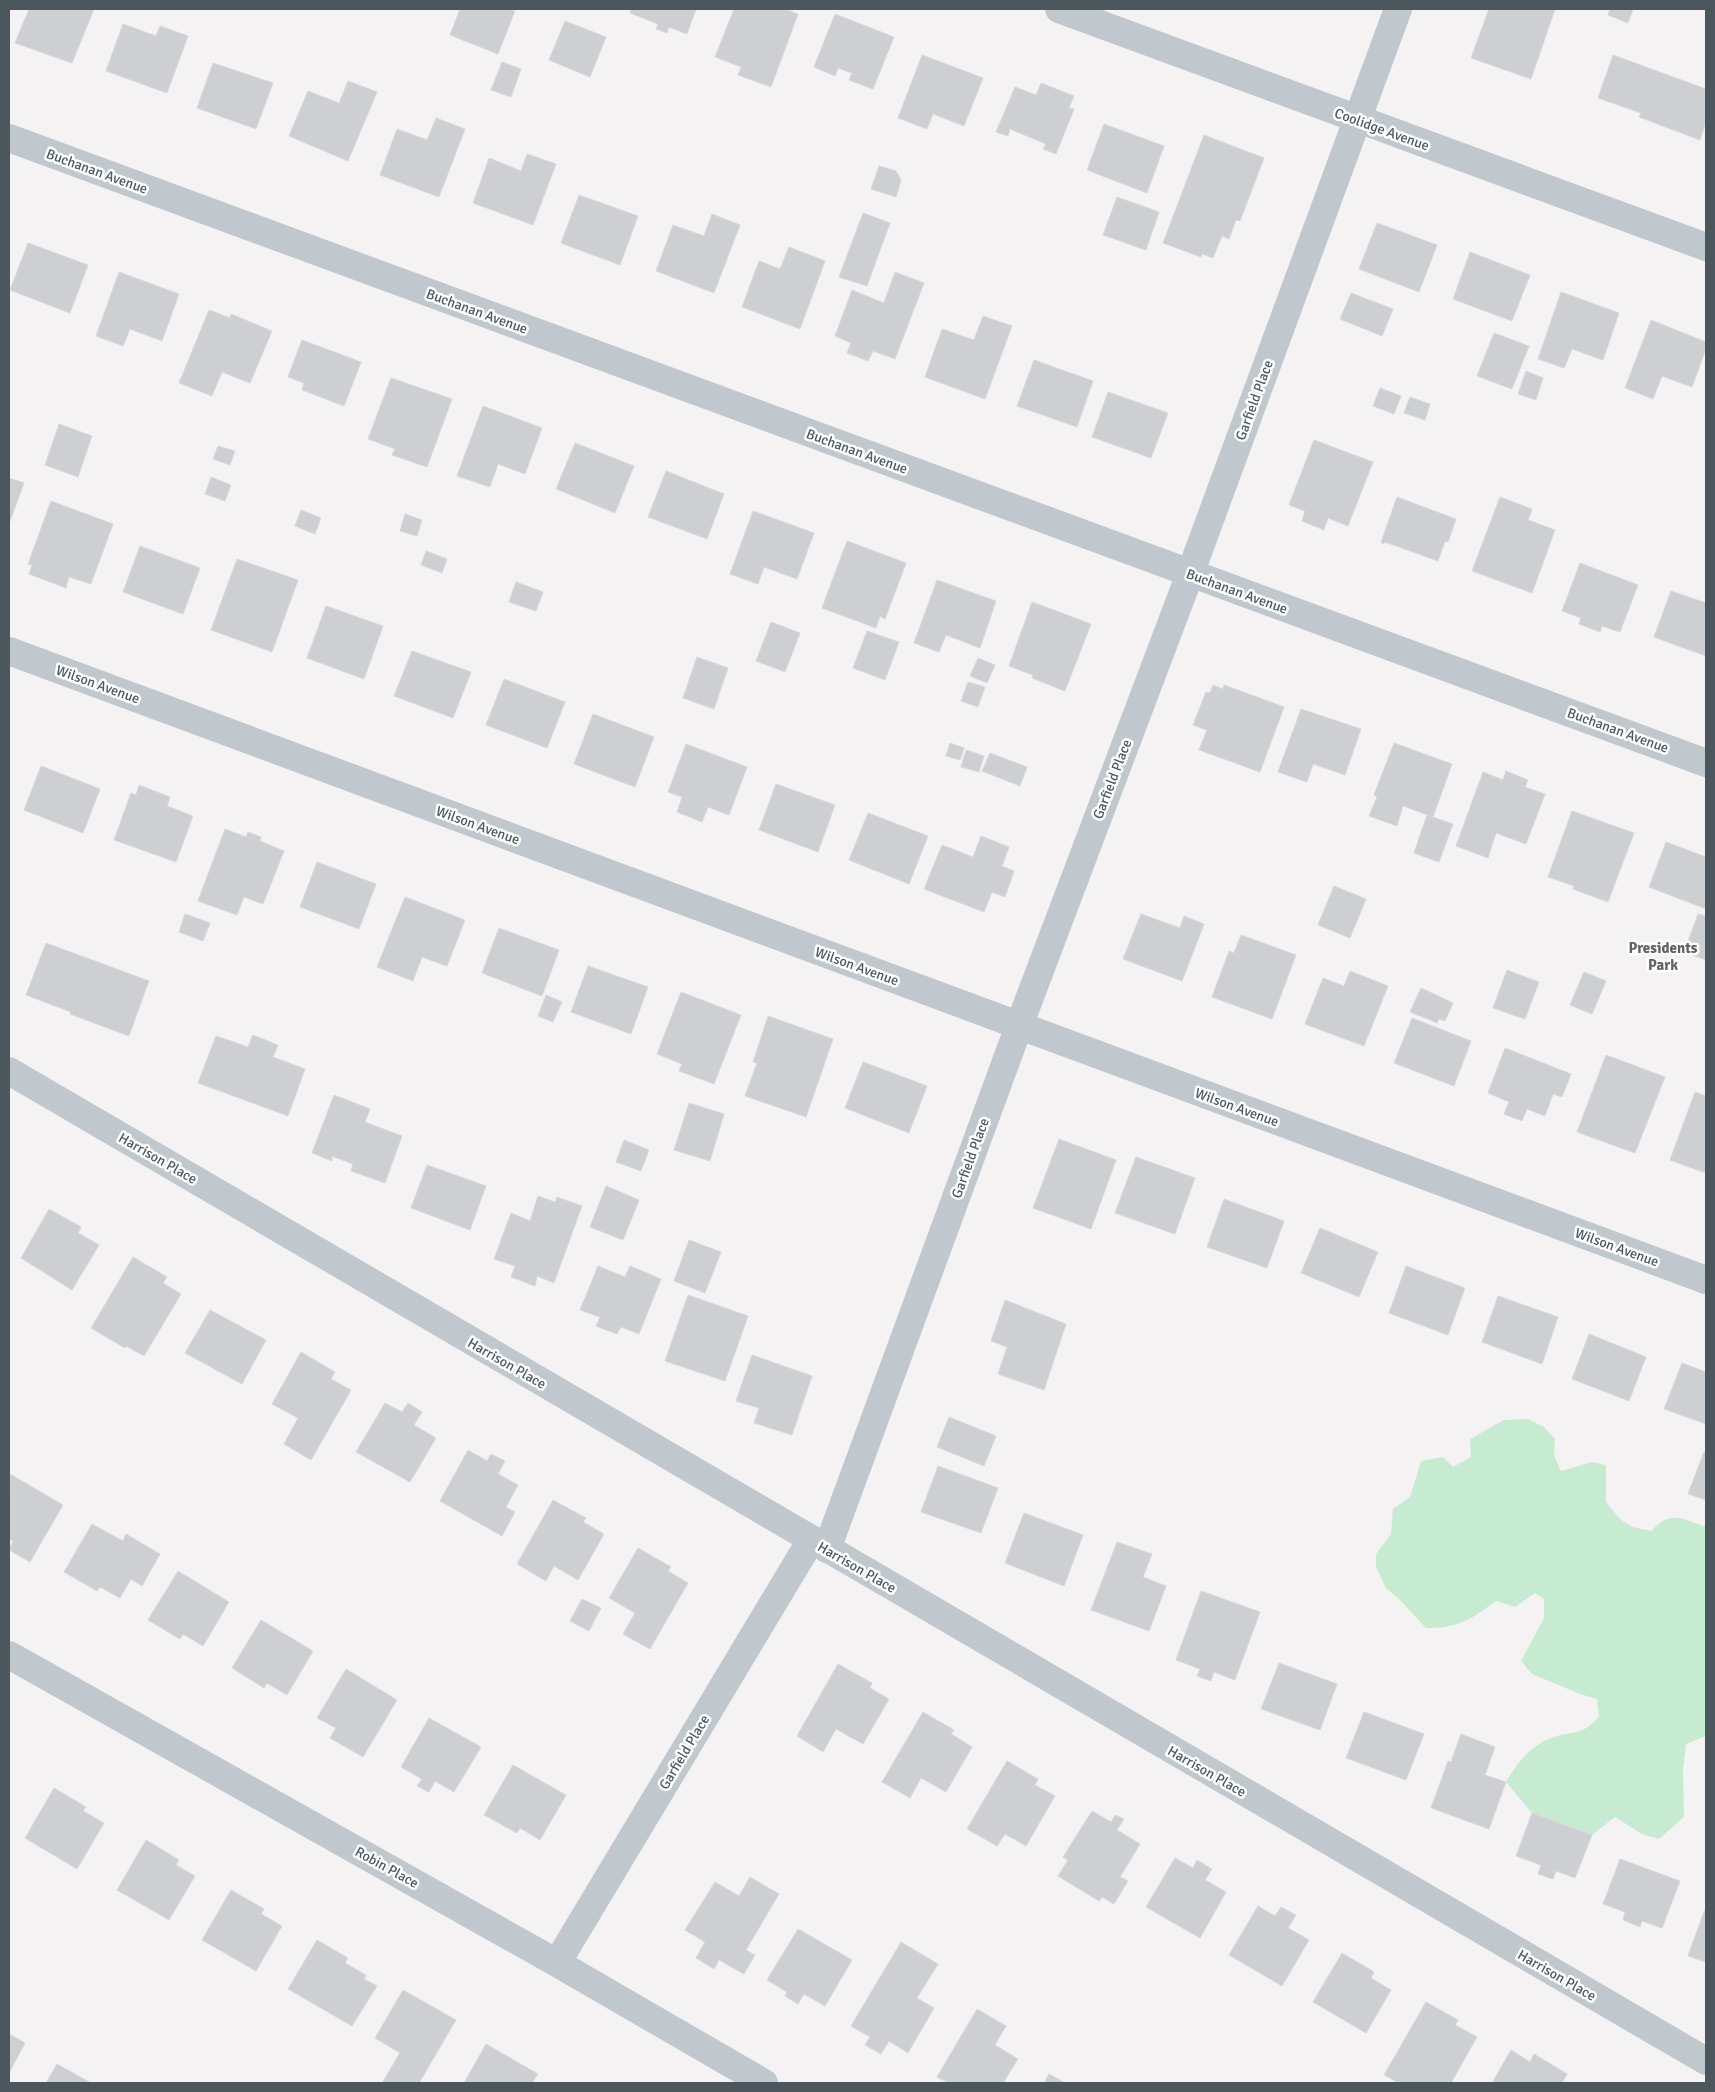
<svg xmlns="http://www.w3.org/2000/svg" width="1715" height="2092" font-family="Signika,sans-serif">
	<rect width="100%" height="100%" fill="#f4f2f2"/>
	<!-- green -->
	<path fill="#c7ebd1" d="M1528 1419 1544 1427 1555 1439 1554 1455 1561 1471 1592 1462 1606 1465V1502L1620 1519 1632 1527 1651 1531C1671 1509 1683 1519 1706 1527V1736L1686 1744 1683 1769 1684 1817 1659 1839 1642 1834 1615 1817 1592 1835 1532 1813 1506 1782C1518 1761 1533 1743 1557 1736 1580 1730 1581 1735 1599 1717L1597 1699 1580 1694 1532 1674 1521 1661 1544 1618V1599L1535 1593 1515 1607 1496 1601C1470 1620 1459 1628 1426 1628L1400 1600 1386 1588 1376 1567V1554L1391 1534 1393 1509 1410 1497 1421 1461 1443 1457 1453 1467 1471 1457 1470 1439 1504 1420Z"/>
	<!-- building -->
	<path fill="#cdcfd3" stroke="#d7d9dc" d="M29 9H94L72 63 15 43Z
		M460 9H510L515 11 498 54 450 35Z
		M631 9H696L687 34 669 27 667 33 656 29 658 24 630 13Z
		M734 9H785L798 14 771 87 738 75 741 67 715 57Z
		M1489 9H1555L1531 79 1471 58Z
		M1610 9H1633L1628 23 1608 15Z
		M835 14 894 37 873 89 849 80 852 73 838 68 835 76 814 67Z
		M565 21 606 37 590 77 549 60Z
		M123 24 156 36 160 26 188 36 167 93 106 71Z
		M922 55 983 78 964 126 933 114 927 129 898 118Z
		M1613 55 1706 89V122L1700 140 1639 117 1641 113 1598 98Z
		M502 62 521 69 511 97 491 90Z
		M213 63 273 83 256 129 197 108Z
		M348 81 377 92 348 161 289 136 308 91 339 103Z
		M1041 83 1074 96 1069 108 1074 109 1056 154 1043 149 1046 144 1010 129 1008 136 996 132 1015 87 1036 95Z
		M436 118 465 129 439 197 380 175 397 129 427 140Z
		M1104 124 1164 146 1147 193 1087 170Z
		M1204 135 1264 158 1240 221 1236 220 1229 239 1222 236 1213 258 1202 254 1201 257 1163 243Z
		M527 154 556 164 533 225 473 203 489 158 521 171Z
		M879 166 896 171 901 180 896 197 871 189Z
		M579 195 638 216 620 265 561 243Z
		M1117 197 1159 212 1146 250 1103 235Z
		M863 213 890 223 867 286 839 277Z
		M712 214 740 225 714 293 656 271 673 225 704 236Z
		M1377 223 1437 245 1419 292 1359 269Z
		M28 243 88 265 70 313 10 290Z
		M789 247 825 261 800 329 742 307 759 261 780 269Z
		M1470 252 1530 275 1512 321 1453 299Z
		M119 272 179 294 162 341 130 329 123 346 96 336Z
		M895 272 924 283 895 359 873 351 868 361 847 353 851 343 835 336 852 290 884 303Z
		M1561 292 1619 313 1603 360 1572 349 1564 368 1538 359Z
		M1351 293 1393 309 1382 336 1340 319Z
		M209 310 230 318 231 314 272 331 250 383 222 372 212 396 179 383Z
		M983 316 1012 326 985 399 925 377 942 329 974 340Z
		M1651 320 1706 342V349L1692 387 1662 376 1653 399 1625 388Z
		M1494 333 1529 346 1512 389 1477 376Z
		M302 340 361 362 344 406 302 390 304 383 288 377Z
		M1034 360 1093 381 1077 427 1017 406Z
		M1526 371 1543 378 1536 400 1518 394Z
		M391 378 452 399 427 467 392 455 395 449 368 439Z
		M1380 388 1401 396 1394 414 1373 406Z
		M1108 392 1168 413 1151 458 1092 437Z
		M1410 397 1430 404 1425 420 1404 413Z
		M483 406 542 428 525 474 498 464 490 487 457 476Z
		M59 424 92 436 78 477 45 465Z
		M1314 440 1373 462 1348 526 1328 518 1324 530 1302 521 1305 511 1289 505Z
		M575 443 634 466 615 513 556 489Z
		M218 446 235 451 230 465 213 459Z
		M666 471 724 494 707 539 648 517Z
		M211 477 231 485 225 501 205 494Z
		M9 478 24 483 9 524Z
		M1397 497 1456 519 1448 542 1445 541 1438 561 1385 542 1384 544 1381 542Z
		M1500 497 1532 509 1528 520 1555 530 1532 593 1472 571Z
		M51 501 113 524 91 584 69 577 66 588 29 574 32 565 28 564Z
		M301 510 321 518 315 534 295 526Z
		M753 511 814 533 797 579 764 567 758 584 730 574Z
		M405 514 422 520 417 536 400 531Z
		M847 541 906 563 885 619 880 616 876 628 822 608Z
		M140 546 200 568 183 614 123 592Z
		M426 551 447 559 442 573 421 565Z
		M237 559 298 580 272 652 211 630Z
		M1580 563 1638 585 1620 632 1602 626 1600 632 1579 624 1581 618 1562 611Z
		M937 580 996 601 980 648 946 635 939 652 914 643Z
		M516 582 543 592 536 611 509 602Z
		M1671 591 1706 603V656L1654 637Z
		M1032 602 1091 624 1065 691 1032 678 1033 675 1009 666Z
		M326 606 383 626 364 679 307 658Z
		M771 622 800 633 785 672 756 661Z
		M867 631 899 642 885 680 853 668Z
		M412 651 471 672 453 718 394 696Z
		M697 657 728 668 714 709 683 698Z
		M978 658 995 665 987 683 970 676Z
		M504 679 565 702 547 748 486 725Z
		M968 682 985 687 978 707 961 701Z
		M1213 685 1223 689 1224 685 1284 707 1260 772 1199 750 1207 730 1193 725 1206 692 1210 693Z
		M1301 709 1361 729 1345 775 1313 764 1307 782 1278 772Z
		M593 714 654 737 635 787 574 764Z
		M950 743 964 748 960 760 946 756Z
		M1394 743 1452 764 1433 817 1403 806 1397 826 1369 816 1377 797 1374 795Z
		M686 744 747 767 729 815 708 807 702 822 677 812 682 797 668 792Z
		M966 750 984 756 979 772 961 767Z
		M990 753 1027 767 1020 786 982 771Z
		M41 766 100 789 83 833 24 810Z
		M1506 771 1528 780 1525 787 1545 794 1526 844 1496 833 1488 858 1456 846 1483 772 1503 780Z
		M776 784 835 805 818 852 759 830Z
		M139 785 170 797 167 806 193 816 176 862 114 840 131 793 136 795Z
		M1572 811 1634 833 1608 902 1573 889 1574 886 1548 877Z
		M868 813 928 836 909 884 849 860Z
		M1427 815 1453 824 1439 862 1414 853Z
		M225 829 246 837 248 832 261 837 260 841 284 851 263 904 244 897 237 915 198 901Z
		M981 836 1009 847 1002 866 1014 871 1005 897 992 892 984 912 924 889 942 845 973 857Z
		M1666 842 1706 857V909L1649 887Z
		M317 862 376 884 359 929 300 907Z
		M1334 886 1366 899 1350 938 1318 925Z
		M405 897 465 920 447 966 422 957 413 981 377 967Z
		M185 914 210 923 203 941 179 932Z
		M1141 914 1180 928 1184 916 1204 924 1182 981 1123 959Z
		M1698 914 1706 916V960L1684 952Z
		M499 928 559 950 542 996 482 973Z
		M1241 935 1296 955 1272 1019 1212 997 1229 951 1234 953Z
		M46 943 149 981 129 1036 70 1014 71 1012 26 995Z
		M588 966 648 987 631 1034 571 1012Z
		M1507 970 1539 982 1525 1019 1493 1008Z
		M1350 971 1388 986 1364 1046 1305 1024 1323 978 1344 986Z
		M1584 972 1606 981 1592 1014 1570 1005Z
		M1421 988 1453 1003 1445 1021 1439 1019 1437 1023 1410 1012Z
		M681 992 741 1015 714 1084 679 1071 682 1064 657 1054Z
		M546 995 562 1002 553 1022 538 1016Z
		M768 1016 833 1039 806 1117 745 1096 757 1063 753 1062Z
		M1412 1018 1471 1041 1454 1086 1394 1063Z
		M253 1035 278 1045 273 1057 305 1069 288 1116 198 1083 216 1036 248 1047Z
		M1505 1048 1571 1074 1562 1097 1553 1094 1545 1116 1527 1109 1522 1121 1504 1114 1509 1102 1488 1093Z
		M1606 1055 1665 1077 1635 1153 1577 1132Z
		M863 1062 927 1086 909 1133 845 1108Z
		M1695 1092 1706 1096V1173L1670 1160Z
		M334 1095 370 1109 365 1122 402 1136 385 1183 351 1171 353 1164 332 1156V1161L312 1153Z
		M689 1103 724 1114 710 1161 674 1150Z
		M1059 1139 1116 1160 1091 1229 1033 1208Z
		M624 1140 649 1150 641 1171 616 1162Z
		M1136 1157 1195 1178 1175 1234 1115 1213Z
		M427 1165 486 1186 470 1230 411 1208Z
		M606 1186 639 1200 623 1240 590 1227Z
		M538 1196 555 1202 557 1197 582 1206 554 1283 537 1276 535 1286 511 1277 515 1266 494 1259 511 1213 530 1221Z
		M1224 1199 1284 1221 1267 1268 1207 1247Z
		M49 1209 81 1227 78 1233 99 1245 72 1290 21 1258Z
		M1320 1228 1378 1252 1359 1297 1301 1273Z
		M689 1240 721 1252 705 1293 674 1281Z
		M133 1257 167 1277 163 1283 181 1294 144 1356 126 1346 125 1348 91 1328Z
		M598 1266 625 1277 630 1266 661 1279 639 1334 621 1327 617 1334 596 1326 600 1317 580 1310Z
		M1406 1266 1465 1288 1448 1335 1389 1313Z
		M688 1295 748 1316 725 1381 665 1361Z
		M1498 1296 1558 1317 1542 1364 1482 1342Z
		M1005 1300 1066 1324 1044 1390 998 1374 1007 1347 991 1341Z
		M210 1310 266 1340 242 1384 185 1353Z
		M1589 1334 1646 1357 1629 1401 1572 1379Z
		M301 1352 335 1372 331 1379 351 1390 311 1460 284 1444 298 1418 272 1404Z
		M752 1355 812 1376 792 1435 754 1423 759 1408 736 1401Z
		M1682 1363 1706 1372V1424L1664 1409Z
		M385 1403 402 1412 408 1403 422 1412 414 1425 436 1438 410 1482 356 1452Z
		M949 1417 996 1436 984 1466 937 1447Z
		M468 1450 487 1461 491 1454 505 1461 498 1474 518 1485 506 1507 515 1512 502 1536 440 1501Z
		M1704 1452 1706 1453V1500L1688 1494Z
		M938 1466 998 1488 981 1533 921 1512Z
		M10 1474 63 1505 30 1562 9 1550 13 1541 9 1539Z
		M553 1500 586 1518 583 1522 604 1534 578 1580 554 1566 546 1581 517 1564Z
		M1024 1513 1083 1535 1064 1586 1005 1563Z
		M92 1524 123 1541 126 1534 160 1554 142 1586 131 1579 120 1598 100 1587 97 1591 64 1572Z
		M1117 1542 1152 1554 1143 1577 1166 1586 1149 1631 1091 1610Z
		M638 1548 671 1567 668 1571 688 1583 650 1649 623 1634 635 1613 609 1598Z
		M178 1571 229 1602 203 1646 183 1634 180 1639 148 1620Z
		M1201 1591 1260 1612 1235 1680 1214 1672 1211 1681 1197 1676 1200 1669 1176 1660Z
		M582 1599 601 1608 589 1631 570 1621Z
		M261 1620 313 1651 287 1695 267 1683 264 1688 232 1668Z
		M1279 1663 1337 1684 1320 1730 1261 1709Z
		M838 1664 872 1683 870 1688 889 1699 863 1744 836 1729 823 1752 797 1736Z
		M346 1669 397 1700 363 1757 330 1738 336 1728 317 1718Z
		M923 1712 954 1730 951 1734 972 1747 946 1792 921 1778 910 1798 882 1782Z
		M1364 1712 1424 1734 1406 1780 1346 1758Z
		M429 1718 481 1747 454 1792 435 1781 429 1792 417 1786 422 1779 401 1767Z
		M1461 1734 1495 1747 1485 1775 1506 1782 1489 1829 1431 1808 1448 1761 1451 1762Z
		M1007 1761 1038 1779 1035 1785 1055 1796 1026 1846 1005 1834 997 1846 967 1829Z
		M513 1765 566 1795 540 1840 520 1828 517 1833 484 1815Z
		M54 1788 86 1807 83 1811 104 1823 77 1869 25 1838Z
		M1092 1811 1111 1822 1115 1815 1124 1819 1117 1830 1140 1844 1120 1877 1128 1881 1114 1904 1102 1897 1099 1901 1058 1876 1068 1860 1063 1857Z
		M1532 1813 1592 1835 1575 1878 1556 1871 1553 1879 1538 1874 1541 1865 1516 1856Z
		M146 1840 179 1860 176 1865 195 1876 169 1920 117 1890Z
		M1175 1858 1193 1868 1197 1860 1212 1869 1205 1880 1226 1892 1200 1938 1146 1907Z
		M1620 1859 1680 1881 1662 1928 1642 1921 1640 1927 1623 1920 1625 1912 1603 1904Z
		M750 1877 779 1894 746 1950 755 1955 744 1974 719 1960 714 1969 696 1958 705 1942 685 1930 715 1882 739 1896Z
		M231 1890 264 1909 261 1914 282 1926 256 1971 202 1940Z
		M1258 1906 1275 1916 1281 1907 1296 1915 1288 1928 1309 1940 1282 1986 1229 1955Z
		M1705 1909H1706V1962L1688 1956Z
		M798 1929 852 1960 825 2006 804 1994 798 2004 785 1996 787 1992 767 1980Z
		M317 1940 348 1958 345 1963 366 1975 364 1979 377 1986 352 2026 288 1989Z
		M901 1942 938 1964 917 1998 934 2008 908 2053 889 2041 881 2054 865 2045 870 2037 851 2026Z
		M1342 1953 1374 1972 1371 1978 1391 1990 1366 2033 1313 2002Z
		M403 1990 456 2020 419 2083H382L400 2053 375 2038Z
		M1426 2002 1458 2020 1455 2025 1477 2037 1451 2083H1399L1384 2075Z
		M977 2009 1006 2026 995 2045 1018 2059 1003 2083H949L937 2077Z
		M9 2034 25 2043 9 2073Z
		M486 2044 538 2074 532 2083H464Z
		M1511 2050 1530 2062 1534 2054 1567 2074 1562 2083H1492Z
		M57 2064 91 2083H46Z
		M1049 2074 1065 2083H1044Z"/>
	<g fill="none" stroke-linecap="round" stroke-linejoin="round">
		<!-- minor -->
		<path stroke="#c0c7cd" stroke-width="28" d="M1059 9 1706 247
			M9 138 1706 763
			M9 651 1706 1280
			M9 1071 1706 2061
			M827 1549 1019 1026 1190 574 1398 9
			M9 1655 557 1963 764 2083
			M557 1963 811 1540"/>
	</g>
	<g text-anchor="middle" stroke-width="5" stroke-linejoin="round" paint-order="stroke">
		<!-- street labels -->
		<g font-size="14" fill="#4c575d" stroke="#fff">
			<text transform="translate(1382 129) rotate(20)" y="5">Coolidge Avenue</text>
			<text transform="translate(97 171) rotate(20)" y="5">Buchanan Avenue</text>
			<text transform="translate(477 311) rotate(20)" y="5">Buchanan Avenue</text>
			<text transform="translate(1254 400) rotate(-70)" y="5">Garfield Place</text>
			<text transform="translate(857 451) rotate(20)" y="5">Buchanan Avenue</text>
			<text transform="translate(1237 591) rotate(20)" y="5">Buchanan Avenue</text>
			<text transform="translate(98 684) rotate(20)" y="5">Wilson Avenue</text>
			<text transform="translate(1618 730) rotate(20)" y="5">Buchanan Avenue</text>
			<text transform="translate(1112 779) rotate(-69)" y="5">Garfield Place</text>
			<text transform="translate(478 825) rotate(20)" y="5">Wilson Avenue</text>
			<text transform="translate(857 966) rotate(20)" y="5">Wilson Avenue</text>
			<text transform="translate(1237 1107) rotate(20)" y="5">Wilson Avenue</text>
			<text transform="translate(158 1158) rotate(30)" y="5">Harrison Place</text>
			<text transform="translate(970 1158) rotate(-70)" y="5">Garfield Place</text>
			<text transform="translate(1617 1247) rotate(20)" y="5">Wilson Avenue</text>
			<text transform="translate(507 1363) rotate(30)" y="5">Harrison Place</text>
			<text transform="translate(857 1567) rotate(30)" y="5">Harrison Place</text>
			<text transform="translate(684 1752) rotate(-59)" y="5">Garfield Place</text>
			<text transform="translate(1207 1771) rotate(30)" y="5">Harrison Place</text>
			<text transform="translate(387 1867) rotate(29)" y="5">Robin Place</text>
			<text transform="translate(1557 1975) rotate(30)" y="5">Harrison Place</text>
		</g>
		<!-- neighbourhood labels -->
		<g font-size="15" font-weight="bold" fill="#5f6366" stroke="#fff">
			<text x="1663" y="953">Presidents<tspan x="1663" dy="17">Park</tspan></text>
		</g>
	</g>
	<!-- border -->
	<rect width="1715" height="2092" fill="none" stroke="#4c575d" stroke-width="20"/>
</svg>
